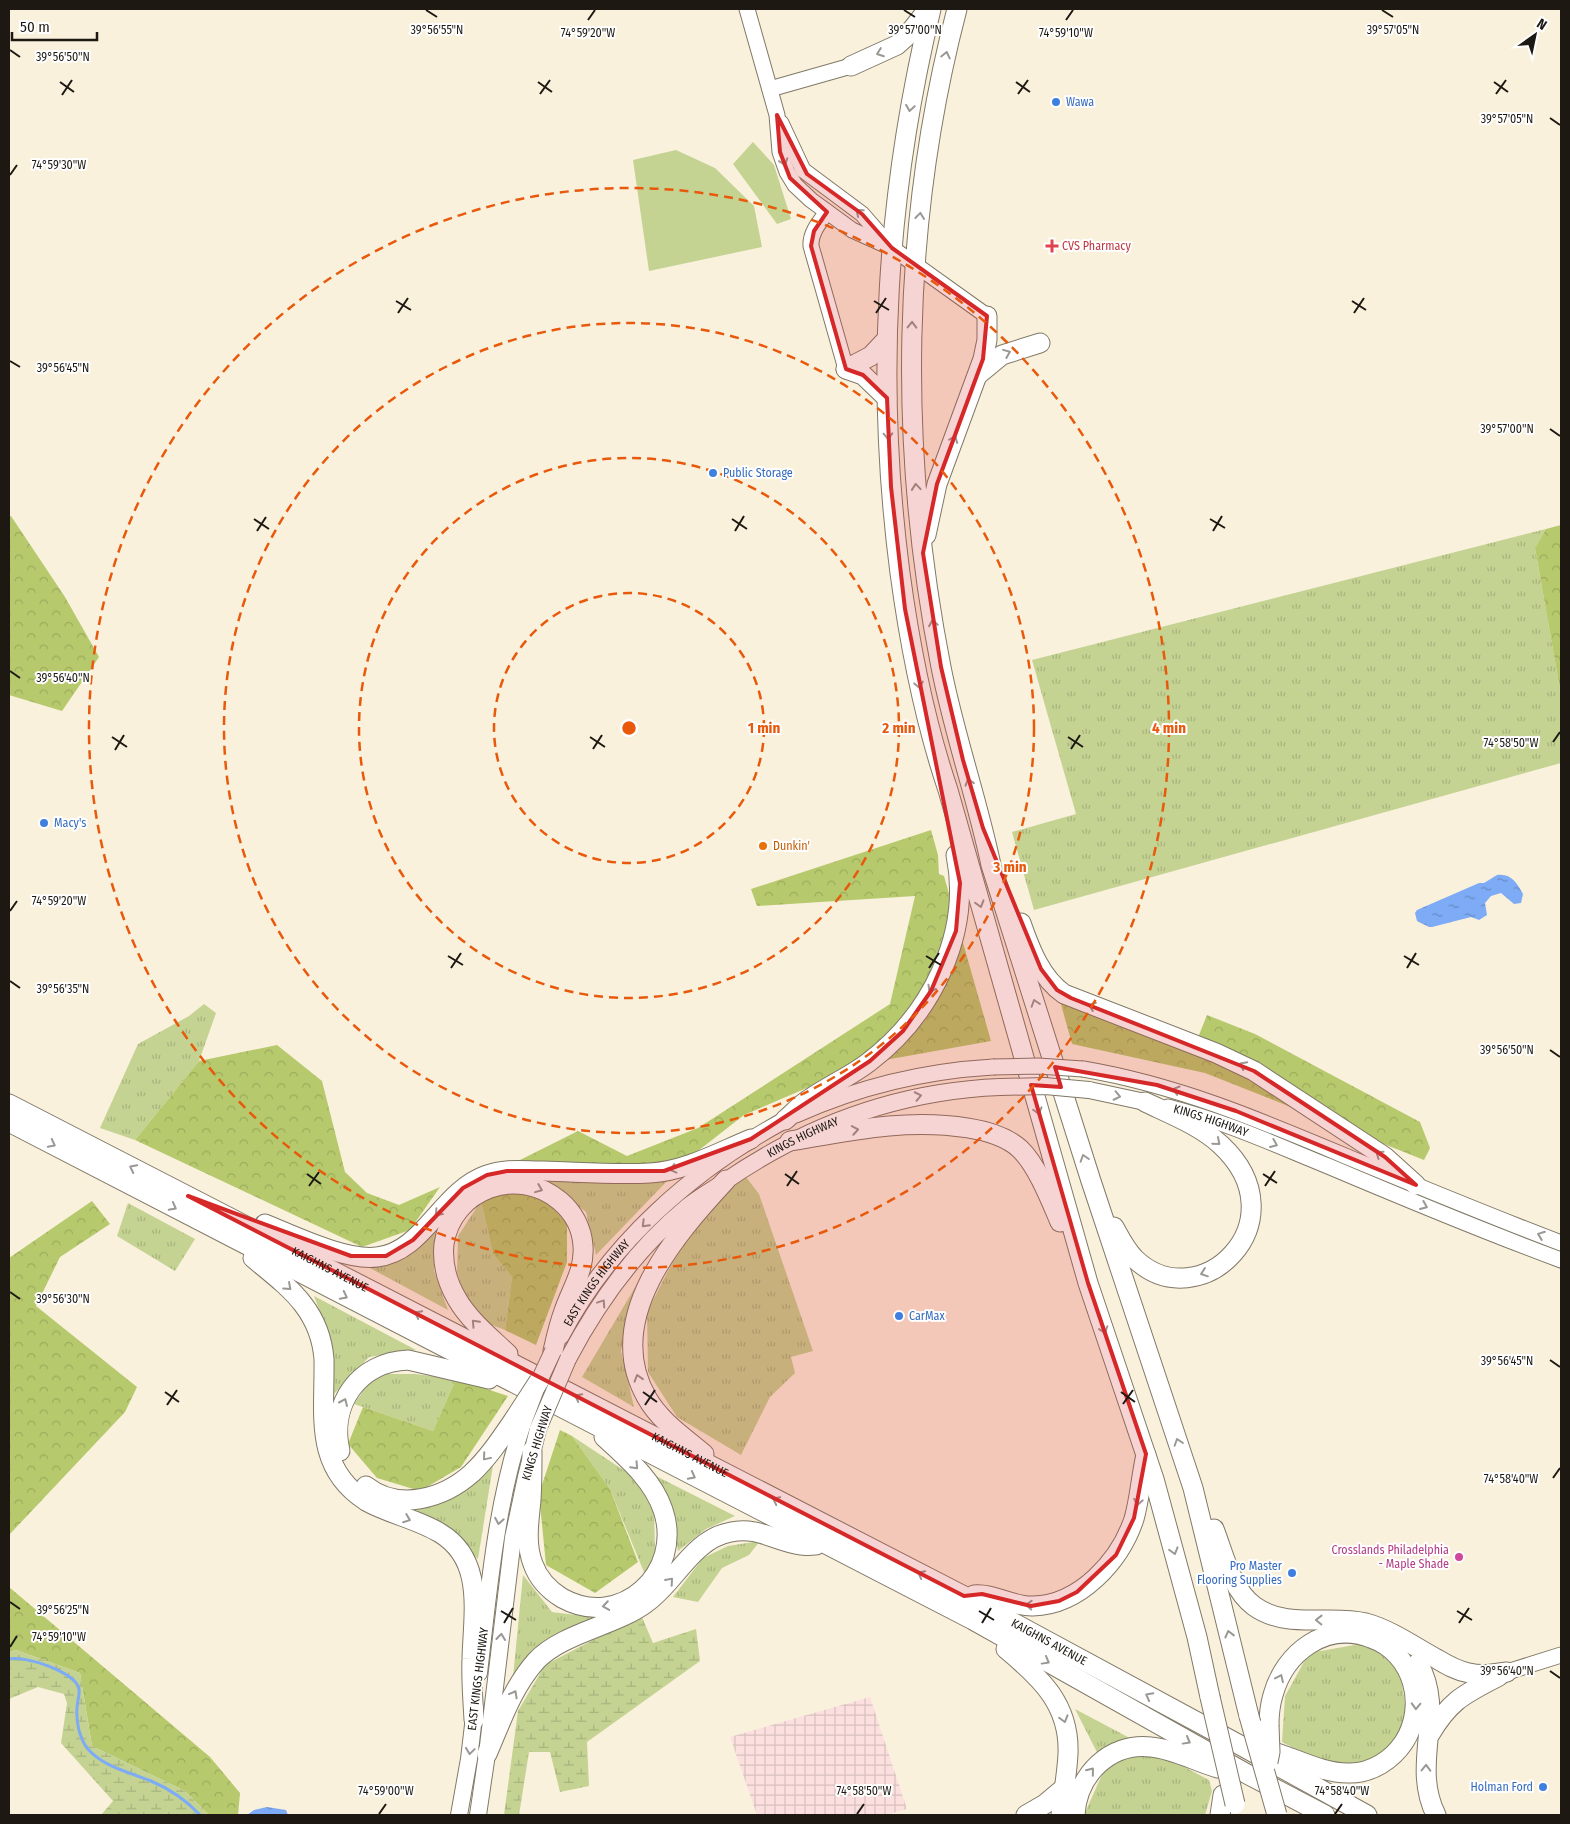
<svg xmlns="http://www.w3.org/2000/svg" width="1570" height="1824" font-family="'Fira Sans Condensed',sans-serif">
	<defs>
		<pattern id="industrial-grid" width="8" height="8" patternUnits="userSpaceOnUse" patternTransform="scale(1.25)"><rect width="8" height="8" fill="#fbe0df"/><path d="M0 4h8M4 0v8" fill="none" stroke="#d7c0be"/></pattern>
		<pattern id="grass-tufts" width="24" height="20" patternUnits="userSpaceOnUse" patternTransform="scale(1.25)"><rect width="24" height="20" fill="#c4d292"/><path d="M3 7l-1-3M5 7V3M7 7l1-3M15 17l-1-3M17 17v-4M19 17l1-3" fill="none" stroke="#a8b47d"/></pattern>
		<pattern id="forest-crowns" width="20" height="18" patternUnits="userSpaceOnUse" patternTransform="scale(1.25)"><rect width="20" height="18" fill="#b6c96c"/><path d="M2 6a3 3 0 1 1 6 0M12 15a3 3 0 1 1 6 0" fill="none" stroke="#9cac5d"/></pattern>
		<pattern id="wetland-marsh" width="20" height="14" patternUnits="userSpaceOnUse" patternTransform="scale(1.25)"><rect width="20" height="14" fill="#c4d292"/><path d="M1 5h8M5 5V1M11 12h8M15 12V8" fill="none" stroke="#a8b47d"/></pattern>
		<pattern id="water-ripples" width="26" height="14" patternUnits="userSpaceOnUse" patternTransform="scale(1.25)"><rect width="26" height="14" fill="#7dabf6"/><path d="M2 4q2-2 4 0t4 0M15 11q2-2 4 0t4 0" fill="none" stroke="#668ac6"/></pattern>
	</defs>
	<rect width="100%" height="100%" fill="#faf1dd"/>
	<!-- industrial -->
	<path fill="url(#industrial-grid)" d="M870 1697 907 1809 886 1815H757L730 1737Z"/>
	<!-- grass -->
	<path fill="url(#grass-tufts)" d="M1546 529 1535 548 1561 695V763L1034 910 1012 832 1076 814 1032 660Z
		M204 1004 216 1013 199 1061 135 1140 100 1128 138 1044 189 1016Z
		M743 1173 759 1194 813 1351 791 1357 795 1373 770 1397 741 1455 677 1417 648 1372 647 1312 691 1226Z
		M668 1180 596 1255 586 1212 547 1182Z
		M481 1201 493 1254 512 1277 505 1330 487 1323 465 1297 457 1272 458 1236Z
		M128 1203 195 1239 175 1271 117 1236Z
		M438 1230 434 1271 448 1310 368 1267 412 1254Z
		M637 1284 621 1351 634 1407 582 1377Z
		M314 1296 416 1350 369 1357 333 1395 330 1339Z
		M386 1374H415L456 1379 433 1431 354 1404 369 1383Z
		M572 1436 631 1475 654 1509 655 1551 646 1577 610 1489Z
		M494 1459 478 1559 444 1529 415 1509 459 1493Z
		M656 1476 735 1516 706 1529 678 1551 668 1496Z
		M760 1541 749 1555 722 1568 698 1602 673 1597 703 1558 728 1546Z
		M523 1575 552 1612 608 1619 513 1677Z
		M1366 1643 1400 1670 1408 1726 1379 1760 1330 1765 1321 1762 1282 1742 1285 1696 1309 1653Z
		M1075 1709 1209 1780 1212 1791 1205 1815H1084L1105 1768Z"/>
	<!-- forest -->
	<path fill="url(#forest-crowns)" d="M11 516 65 597 99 657 62 711 9 695V517Z
		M1561 525V695L1535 548 1546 529Z
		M931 830 938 855 939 874 944 876 991 1041 885 1060 871 1051 809 1087 744 1115 694 1154 675 1165 508 1166 578 1131 627 1156 698 1128 890 1004 915 896 757 906 751 889Z
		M1059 997 1195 1045 1207 1015 1255 1034 1420 1122 1430 1148 1424 1160 1205 1073 1072 1044Z
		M277 1045 322 1081 345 1172 367 1193 399 1205 440 1187 410 1230 362 1247 135 1140 199 1061Z
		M510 1190 540 1195 567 1223V1262L536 1345 505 1330 512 1277 493 1254 481 1201Z
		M92 1201 110 1224 60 1257 36 1306 137 1387 125 1412 9 1535V1258Z
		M456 1379 508 1396 461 1467 420 1491 377 1478 348 1444 363 1407 433 1431Z
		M560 1430 572 1436 610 1489 638 1562 595 1593 546 1565 539 1494Z
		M9 1587 210 1757 240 1793 238 1815H209L185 1791 92 1746 80 1673 16 1650 9 1652Z"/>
	<!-- wetland -->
	<path fill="url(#wetland-marsh)" d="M641 1615 653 1643 696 1629 700 1661 587 1742 589 1786 560 1792 550 1752H529L519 1815H504L518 1711 545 1665Z
		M16 1650 80 1673 92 1746 185 1791 209 1815H101L113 1801 61 1743 67 1703 64 1694 38 1687 9 1699V1652Z"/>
	<!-- pitch -->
	<path fill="#c4d292" d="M753 142 774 165 791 219 777 224 733 164Z
		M676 150 715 168 754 206 762 247 649 271 633 160Z"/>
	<!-- water -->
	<path fill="url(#water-ripples)" d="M1497 875C1511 873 1517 883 1523 894L1521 903 1514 904 1501 893 1491 896 1485 903 1487 915 1479 920 1471 917 1432 927H1429L1417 921 1415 913 1417 910 1479 883H1484Z
		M267 1807 286 1810 288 1815H247L254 1810Z"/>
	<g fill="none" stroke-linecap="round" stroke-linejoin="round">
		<!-- stream -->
		<path stroke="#7dabf6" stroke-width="3" d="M9 1659C24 1655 76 1672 79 1689 80 1695 77 1702 77 1708 76 1721 79 1737 87 1748 103 1767 129 1772 151 1781 170 1789 186 1800 200 1815"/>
		<defs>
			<g id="secondary">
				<path d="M747 9 777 115 780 152 787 172 795 185 811 200 852 230 892 248 987 316"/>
				<path d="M770 89 851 66"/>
				<path d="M781 123 803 170 862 214 889 245"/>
				<path d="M827 212C819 223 810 233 811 246L846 369"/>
				<path d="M1083 1069C1178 1085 1262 1121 1350 1158 1420 1187 1490 1216 1561 1243"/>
				<path id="s1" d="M1168 1107C1224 1121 1276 1145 1328 1166 1406 1199 1483 1231 1561 1260"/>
				<path d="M796 1115C858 1087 925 1071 993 1067"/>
				<path d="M1507 1672 1561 1655"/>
			</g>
			<g id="primary">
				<path d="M1089 1090 1145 1102"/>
				<path id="s2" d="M561 1336C610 1242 693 1170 785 1120"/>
				<path id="s3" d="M568 1359C598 1302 637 1248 687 1207 698 1198 712 1190 724 1182 808 1124 898 1091 1000 1087"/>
				<path d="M479 1673C489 1589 496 1503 523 1423"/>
				<path d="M459 1815 469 1759 475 1708"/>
				<path d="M478 1815 487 1754 513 1538 526 1477 538 1429"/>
			</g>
			<g id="highway">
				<path d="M931 9C886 197 875 381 900 573 910 647 924 719 948 790L1088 1283 1154 1479 1197 1637 1210 1697"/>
				<path d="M957 9C901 223 898 449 941 667 954 734 977 798 991 865L1091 1181 1193 1488 1249 1716"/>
				<path d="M851 66 897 45 907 36 928 9"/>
				<path d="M846 369 863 375 887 398"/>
				<path d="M846 369 871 356 886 340"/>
				<path d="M979 374 1002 355 1040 343"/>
				<path d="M926 535 937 484 983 359 987 340V316"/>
				<path d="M1021 923C1030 949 1041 978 1064 994L1216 1053 1254 1071 1385 1157 1416 1185"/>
				<path id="s4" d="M9 1104 964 1596 1238 1744 1367 1815"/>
				<path d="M785 1120C793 1113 801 1104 811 1098 830 1085 851 1076 869 1062 931 1015 972 934 956 855"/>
				<path d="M9 1122 973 1620 1247 1774 1325 1815"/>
				<path d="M790 1141C849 1131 907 1118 968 1128 987 1131 1006 1136 1020 1149 1037 1165 1051 1201 1060 1222"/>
				<path d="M265 1224C295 1236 346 1261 377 1257 424 1252 441 1191 487 1175 505 1168 525 1171 544 1171 579 1172 615 1175 650 1173 686 1171 719 1152 751 1139"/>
				<path d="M1114 1227C1120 1238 1126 1250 1135 1259 1199 1320 1303 1222 1221 1145 1199 1125 1170 1114 1145 1102"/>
				<path d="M253 1258C288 1287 320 1309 324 1359 325 1414 313 1467 366 1501 389 1514 417 1519 440 1533 485 1560 473 1614 472 1659 471 1679 473 1700 474 1720"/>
				<path d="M508 1354C490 1337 469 1320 457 1299 447 1282 442 1263 444 1244 452 1189 518 1165 560 1201 573 1212 582 1228 583 1246 585 1270 571 1290 564 1311 559 1324 556 1338 553 1351"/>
				<path d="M340 1451C329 1404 359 1362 408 1360L489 1379"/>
				<path d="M532 1451C532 1467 532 1484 531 1500 529 1521 525 1544 533 1564 538 1578 549 1590 562 1598 621 1631 684 1572 663 1510 653 1480 627 1458 604 1437"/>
				<path d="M704 1454C684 1437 660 1421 647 1398 601 1319 676 1234 726 1180"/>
				<path d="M366 1486C399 1512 444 1498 472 1473 489 1457 502 1437 515 1418"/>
				<path d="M1214 1529C1224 1554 1231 1589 1254 1606 1287 1630 1329 1614 1366 1623 1391 1630 1415 1647 1437 1659 1447 1665 1457 1671 1469 1673 1481 1676 1494 1674 1507 1672"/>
				<path d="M974 1595C993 1593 1013 1607 1033 1606 1080 1605 1120 1561 1134 1519 1140 1498 1141 1476 1146 1455"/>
				<path d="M1006 1649C1041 1678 1070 1705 1068 1754 1067 1774 1063 1795 1061 1815"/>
				<path d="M1418 1663C1447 1713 1410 1763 1436 1815"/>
				<path d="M1430 1734C1451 1699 1465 1694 1499 1676"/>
				<path d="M1263 1749C1291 1755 1320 1774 1350 1773 1372 1773 1392 1760 1404 1742 1427 1706 1414 1653 1371 1638 1326 1621 1285 1652 1273 1695 1270 1705 1269 1715 1269 1725"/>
				<path d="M487 1754C501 1722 512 1688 536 1661 562 1633 615 1626 646 1603 676 1582 692 1539 731 1532 757 1526 777 1542 801 1545 806 1546 811 1545 816 1545"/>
				<path d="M1026 1815 1045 1804 1064 1788"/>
				<path d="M1075 1815C1077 1775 1110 1742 1151 1747 1174 1749 1196 1762 1218 1768"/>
				<path d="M1220 1815 1223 1795"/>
			</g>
		</defs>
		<!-- secondary casing -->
		<use href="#secondary" stroke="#817967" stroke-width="17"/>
		<!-- primary casing -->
		<use href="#primary" stroke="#817967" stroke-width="18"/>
		<!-- highway casing -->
		<use href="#highway" stroke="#817967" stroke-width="21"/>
		<!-- secondary -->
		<use href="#secondary" stroke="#fff" stroke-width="15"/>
		<!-- primary -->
		<use href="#primary" stroke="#fff" stroke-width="16"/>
		<!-- highway -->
		<use href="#highway" stroke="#fff" stroke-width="19"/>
		<defs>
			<path id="secondary-bridge" d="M993 1067 1038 1066 1083 1069"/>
			<path id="primary-bridge" d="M1000 1087 1045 1086 1089 1090
				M523 1423 539 1381 553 1351
				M538 1429 568 1359"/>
			<path id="highway-bridge" d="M515 1418 539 1381
				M1210 1697 1235 1804
				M1249 1716 1277 1815
				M1268 1762 1270 1752 1269 1725"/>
		</defs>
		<!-- secondary-bridge casing -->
		<use href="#secondary-bridge" stroke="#817967" stroke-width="17" stroke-linecap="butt"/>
		<!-- primary-bridge casing -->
		<use href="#primary-bridge" stroke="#817967" stroke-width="18" stroke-linecap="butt"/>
		<!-- highway-bridge casing -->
		<use href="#highway-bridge" stroke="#817967" stroke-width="21" stroke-linecap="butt"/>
		<!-- secondary-bridge -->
		<use href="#secondary-bridge" stroke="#fff" stroke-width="15"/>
		<!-- primary-bridge -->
		<use href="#primary-bridge" stroke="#fff" stroke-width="16"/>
		<!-- highway-bridge -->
		<use href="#highway-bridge" stroke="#fff" stroke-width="19"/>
	</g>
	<!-- one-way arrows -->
	<defs><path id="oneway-chevron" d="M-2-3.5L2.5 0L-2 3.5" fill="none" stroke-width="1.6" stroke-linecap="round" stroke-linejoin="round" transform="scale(1.25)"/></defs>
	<g stroke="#999894">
		<use href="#oneway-chevron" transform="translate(880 53) rotate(160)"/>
		<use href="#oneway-chevron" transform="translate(946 55) rotate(-77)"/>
		<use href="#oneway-chevron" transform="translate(910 108) rotate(99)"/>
		<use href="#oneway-chevron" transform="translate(784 162) rotate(71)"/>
		<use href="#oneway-chevron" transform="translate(859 212) rotate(-140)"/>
		<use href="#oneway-chevron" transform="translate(920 216) rotate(-83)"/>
		<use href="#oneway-chevron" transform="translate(912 325) rotate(-89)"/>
		<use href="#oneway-chevron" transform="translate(1007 353) rotate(-22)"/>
		<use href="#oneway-chevron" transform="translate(888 436) rotate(88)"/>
		<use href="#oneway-chevron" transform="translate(954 439) rotate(-69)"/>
		<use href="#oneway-chevron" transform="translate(916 487) rotate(-95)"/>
		<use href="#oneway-chevron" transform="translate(933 623) rotate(-99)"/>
		<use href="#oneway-chevron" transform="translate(919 685) rotate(78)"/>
		<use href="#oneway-chevron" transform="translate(969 782) rotate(-107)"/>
		<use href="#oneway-chevron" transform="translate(980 904) rotate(74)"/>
		<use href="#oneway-chevron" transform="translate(931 989) rotate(120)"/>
		<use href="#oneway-chevron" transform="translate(1035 1003) rotate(-108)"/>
		<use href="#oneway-chevron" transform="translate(1092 1006) rotate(-159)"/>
		<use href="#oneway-chevron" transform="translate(1243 1065) rotate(-153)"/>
		<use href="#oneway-chevron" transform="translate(1176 1090) rotate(-163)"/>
		<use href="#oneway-chevron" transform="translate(918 1096) rotate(-12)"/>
		<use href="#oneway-chevron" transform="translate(1117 1096) rotate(12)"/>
		<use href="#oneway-chevron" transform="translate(1038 1111) rotate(74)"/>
		<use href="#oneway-chevron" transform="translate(855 1130) rotate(-10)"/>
		<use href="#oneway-chevron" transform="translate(1217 1142) rotate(41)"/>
		<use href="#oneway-chevron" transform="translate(52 1144) rotate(27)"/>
		<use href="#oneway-chevron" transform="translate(1274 1144) rotate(23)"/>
		<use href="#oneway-chevron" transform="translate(1379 1154) rotate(-145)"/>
		<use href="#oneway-chevron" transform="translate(1084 1158) rotate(-108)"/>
		<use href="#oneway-chevron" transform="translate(133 1168) rotate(-153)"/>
		<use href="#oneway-chevron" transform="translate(673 1169) rotate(166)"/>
		<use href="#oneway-chevron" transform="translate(539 1189) rotate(22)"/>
		<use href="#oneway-chevron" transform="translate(1424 1206) rotate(23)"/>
		<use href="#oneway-chevron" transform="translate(173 1207) rotate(28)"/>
		<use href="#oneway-chevron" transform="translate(438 1213) rotate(132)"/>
		<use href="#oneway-chevron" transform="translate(645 1224) rotate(135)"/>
		<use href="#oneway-chevron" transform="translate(1541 1235) rotate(-159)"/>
		<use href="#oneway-chevron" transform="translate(1204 1273) rotate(161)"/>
		<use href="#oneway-chevron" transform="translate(288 1287) rotate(42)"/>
		<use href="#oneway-chevron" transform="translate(344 1296) rotate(27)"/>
		<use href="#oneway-chevron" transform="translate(602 1303) rotate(-56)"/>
		<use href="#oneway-chevron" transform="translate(418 1314) rotate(-153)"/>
		<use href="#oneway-chevron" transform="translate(475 1323) rotate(-133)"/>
		<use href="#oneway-chevron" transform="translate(1104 1330) rotate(71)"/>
		<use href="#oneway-chevron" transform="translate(638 1378) rotate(-107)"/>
		<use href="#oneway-chevron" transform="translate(578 1397) rotate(-153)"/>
		<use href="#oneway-chevron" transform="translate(344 1402) rotate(-66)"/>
		<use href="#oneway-chevron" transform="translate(1178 1442) rotate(-108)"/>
		<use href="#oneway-chevron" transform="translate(486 1457) rotate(130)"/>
		<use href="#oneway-chevron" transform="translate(635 1466) rotate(47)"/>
		<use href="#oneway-chevron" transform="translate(692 1476) rotate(28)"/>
		<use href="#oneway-chevron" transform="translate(776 1500) rotate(-153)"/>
		<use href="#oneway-chevron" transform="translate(1138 1502) rotate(100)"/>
		<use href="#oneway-chevron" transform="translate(407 1519) rotate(21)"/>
		<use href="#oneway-chevron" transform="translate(499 1521) rotate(100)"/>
		<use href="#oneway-chevron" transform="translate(1174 1551) rotate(74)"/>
		<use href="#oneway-chevron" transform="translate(921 1574) rotate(-153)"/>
		<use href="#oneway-chevron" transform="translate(670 1581) rotate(-49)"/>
		<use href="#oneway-chevron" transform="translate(1029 1605) rotate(-177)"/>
		<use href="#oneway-chevron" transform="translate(606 1606) rotate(171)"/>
		<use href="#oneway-chevron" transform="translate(1319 1620) rotate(-179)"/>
		<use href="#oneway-chevron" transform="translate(1229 1634) rotate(-104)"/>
		<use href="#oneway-chevron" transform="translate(501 1637) rotate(-84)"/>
		<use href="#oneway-chevron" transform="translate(1046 1661) rotate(29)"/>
		<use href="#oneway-chevron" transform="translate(1280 1678) rotate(-65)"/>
		<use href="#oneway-chevron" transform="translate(514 1694) rotate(-61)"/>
		<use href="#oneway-chevron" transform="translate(1149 1696) rotate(-152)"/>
		<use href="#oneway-chevron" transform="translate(1416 1706) rotate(92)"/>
		<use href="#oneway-chevron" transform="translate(1064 1719) rotate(74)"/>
		<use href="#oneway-chevron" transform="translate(1187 1741) rotate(29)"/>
		<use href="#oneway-chevron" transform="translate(470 1751) rotate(98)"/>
		<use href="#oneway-chevron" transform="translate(1426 1768) rotate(-89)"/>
		<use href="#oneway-chevron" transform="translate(1091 1771) rotate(-51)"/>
	</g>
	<!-- marked area -->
	<path fill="#d62828" fill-opacity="0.2" stroke="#d62828" stroke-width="4" stroke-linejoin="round" d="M777 115 807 174 862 214 892 248 987 316 983 359 937 484 923 553 941 667 963 760 983 828 1041 969 1057 990 1071 998 1254 1071 1385 1157 1416 1185 1236 1111 1157 1085 1055 1067 1061 1087 1031 1085 1088 1283 1146 1454 1134 1518 1116 1555 1077 1592 1059 1601 1031 1606 982 1594 964 1596 188 1196 351 1256H386L413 1240 463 1188 487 1175 507 1171H664L751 1139 870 1061 903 1031 931 991 956 931 960 883 905 609 891 487 887 398 863 375 846 369 811 246 814 231 827 212 790 178 780 152Z"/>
	<!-- ticks -->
	<path fill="none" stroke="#1d1912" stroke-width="2" d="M426 10 437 17M904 10 915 17M1382 10 1393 17M588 20 595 10M1066 20 1073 10M10 50 20 57M60 82 74 92M538 82 552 92M1016 82 1030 92M1494 82 1508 92M540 94 550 80M1018 94 1028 80M1496 94 1506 80M62 95 72 80M1550 118 1560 125M10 175 17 165M396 301 411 310M874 301 889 310M1352 301 1366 310M398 313 408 298M876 313 886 298M1354 313 1364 298M10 361 20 367M1550 429 1560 436M254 519 269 529M732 519 747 529M1210 519 1225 528M257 531 266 517M735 531 744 516M1213 531 1222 516M10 671 20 678M112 737 127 747M590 737 605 747M1068 737 1083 747M1553 742 1560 732M593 749 602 735M1071 749 1080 735M115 750 124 735M10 911 17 901M448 956 463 965M926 956 941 965M1404 956 1419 965M451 968 461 953M929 968 939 953M1407 968 1416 953M10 981 20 988M1550 1050 1560 1057M307 1174 321 1184M785 1174 799 1184M1263 1174 1277 1183M309 1186 319 1172M787 1186 797 1171M1265 1186 1275 1171M10 1292 20 1299M1550 1360 1560 1367M165 1392 179 1402M643 1392 657 1402M1121 1392 1135 1402M1123 1404 1133 1390M167 1405 177 1390M645 1405 655 1390M1553 1478 1560 1468M10 1602 20 1609M501 1611 516 1620M979 1611 994 1620M1457 1611 1472 1620M504 1623 513 1608M982 1623 991 1608M1459 1623 1469 1608M10 1647 17 1636M1550 1671 1560 1678M379 1814 386 1804M857 1814 864 1804M1335 1814 1342 1804"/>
	<!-- distance rings -->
	<g fill="none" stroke="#e8590c" stroke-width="2.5" stroke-dasharray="9 6">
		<circle cx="629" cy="728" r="135"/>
		<circle cx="629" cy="728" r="270"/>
		<circle cx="629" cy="728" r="405"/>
		<circle cx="629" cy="728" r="540"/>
	</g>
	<!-- markers -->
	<g fill="#3f7fe0" stroke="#fff" stroke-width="2">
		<circle cx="1056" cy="102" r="5"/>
		<circle cx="713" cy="473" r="5"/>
		<circle cx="44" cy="823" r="5"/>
		<circle cx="899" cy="1316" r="5"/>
		<circle cx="1292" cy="1573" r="5"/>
		<circle cx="1543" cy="1787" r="5"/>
	</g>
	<path fill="#e0444e" stroke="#fff" stroke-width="2" d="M1049.5 238.5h5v5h5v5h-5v5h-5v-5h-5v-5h5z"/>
	<circle fill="#e8710a" stroke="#fff" stroke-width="2" cx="763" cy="846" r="5"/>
	<circle fill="#d1479c" stroke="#fff" stroke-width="2" cx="1459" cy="1557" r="5"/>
	<g text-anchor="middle" stroke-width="4" stroke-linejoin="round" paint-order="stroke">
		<!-- shop labels -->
		<g font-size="12" fill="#366cbe" stroke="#fff" text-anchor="start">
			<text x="1066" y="106">Wawa</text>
			<text x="723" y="477">Public Storage</text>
			<text x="54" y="827">Macy's</text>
			<text x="909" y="1320">CarMax</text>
			<text x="1282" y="1570" text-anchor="end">Pro Master<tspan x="1282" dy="14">Flooring Supplies</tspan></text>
			<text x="1533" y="1791" text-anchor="end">Holman Ford</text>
		</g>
		<!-- health labels -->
		<g font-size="12" fill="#be3a42" stroke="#fff" text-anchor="start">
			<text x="1062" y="250">CVS Pharmacy</text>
		</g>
		<!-- food labels -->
		<g font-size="12" fill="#c56008" stroke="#fff" text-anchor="start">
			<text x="773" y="850">Dunkin'</text>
		</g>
		<!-- street labels -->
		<g font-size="12" fill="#1d1912" stroke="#fff">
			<text dy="4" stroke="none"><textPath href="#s1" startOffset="45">KINGS HIGHWAY</textPath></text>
			<text dy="4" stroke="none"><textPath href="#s3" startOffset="330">KINGS HIGHWAY</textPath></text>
			<text dy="4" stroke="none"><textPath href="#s4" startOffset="361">KAIGHNS AVENUE</textPath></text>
			<text dy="4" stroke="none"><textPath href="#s2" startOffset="64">EAST KINGS HIGHWAY</textPath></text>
			<text transform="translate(537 1443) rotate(-73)" y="4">KINGS HIGHWAY</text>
			<text dy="4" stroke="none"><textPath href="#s4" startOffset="766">KAIGHNS AVENUE</textPath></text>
			<text dy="4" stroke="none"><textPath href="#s4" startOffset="1171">KAIGHNS AVENUE</textPath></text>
			<text transform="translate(478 1679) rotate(-83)" y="4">EAST KINGS HIGHWAY</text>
		</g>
		<!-- hotel labels -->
		<g font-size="12" fill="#b23c85" stroke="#fff" text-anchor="end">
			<text x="1449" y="1554">Crosslands Philadelphia<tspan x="1449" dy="14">- Maple Shade</tspan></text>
		</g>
	</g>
	<g font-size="12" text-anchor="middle" fill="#1d1912" stroke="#fff" stroke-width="4" stroke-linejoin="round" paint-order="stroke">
		<text x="437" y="34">39°56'55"N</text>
		<text x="915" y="34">39°57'00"N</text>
		<text x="1393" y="34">39°57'05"N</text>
		<text x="588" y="37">74°59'20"W</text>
		<text x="1066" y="37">74°59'10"W</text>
		<text x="63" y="61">39°56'50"N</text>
		<text x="1507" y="123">39°57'05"N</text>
		<text x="59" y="169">74°59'30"W</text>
		<text x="63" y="372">39°56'45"N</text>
		<text x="1507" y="433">39°57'00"N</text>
		<text x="63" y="682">39°56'40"N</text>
		<text x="1511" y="747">74°58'50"W</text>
		<text x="59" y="905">74°59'20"W</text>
		<text x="63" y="993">39°56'35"N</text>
		<text x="1507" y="1054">39°56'50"N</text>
		<text x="63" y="1303">39°56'30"N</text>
		<text x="1507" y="1365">39°56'45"N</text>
		<text x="1511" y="1483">74°58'40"W</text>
		<text x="63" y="1614">39°56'25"N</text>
		<text x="59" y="1641">74°59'10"W</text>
		<text x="1507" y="1675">39°56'40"N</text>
		<text x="386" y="1795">74°59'00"W</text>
		<text x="864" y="1795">74°58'50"W</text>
		<text x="1342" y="1795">74°58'40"W</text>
	</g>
	<circle cx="629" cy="728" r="8" fill="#e8590c" stroke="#fff" stroke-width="2.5"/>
	<g font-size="15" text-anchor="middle" font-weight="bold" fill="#e8590c" stroke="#fff" stroke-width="4" stroke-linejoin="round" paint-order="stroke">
		<text x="764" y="733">1 min</text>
		<text x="899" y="733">2 min</text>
		<text x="1169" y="733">4 min</text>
		<text x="1010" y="872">3 min</text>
	</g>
	<!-- border -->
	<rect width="1570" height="1824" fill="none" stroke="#1d1912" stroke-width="20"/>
	<!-- north arrow -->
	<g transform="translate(1535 35) rotate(33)" stroke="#ffffff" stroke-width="4" paint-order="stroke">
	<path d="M0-4L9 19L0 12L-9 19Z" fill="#1d1912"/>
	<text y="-8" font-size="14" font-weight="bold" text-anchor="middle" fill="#1d1912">N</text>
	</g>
	<!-- scale -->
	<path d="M12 32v8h85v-8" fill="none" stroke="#1d1912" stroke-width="2.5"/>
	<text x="20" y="32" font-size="15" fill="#1d1912" stroke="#ffffff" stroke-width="4" paint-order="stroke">50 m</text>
</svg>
